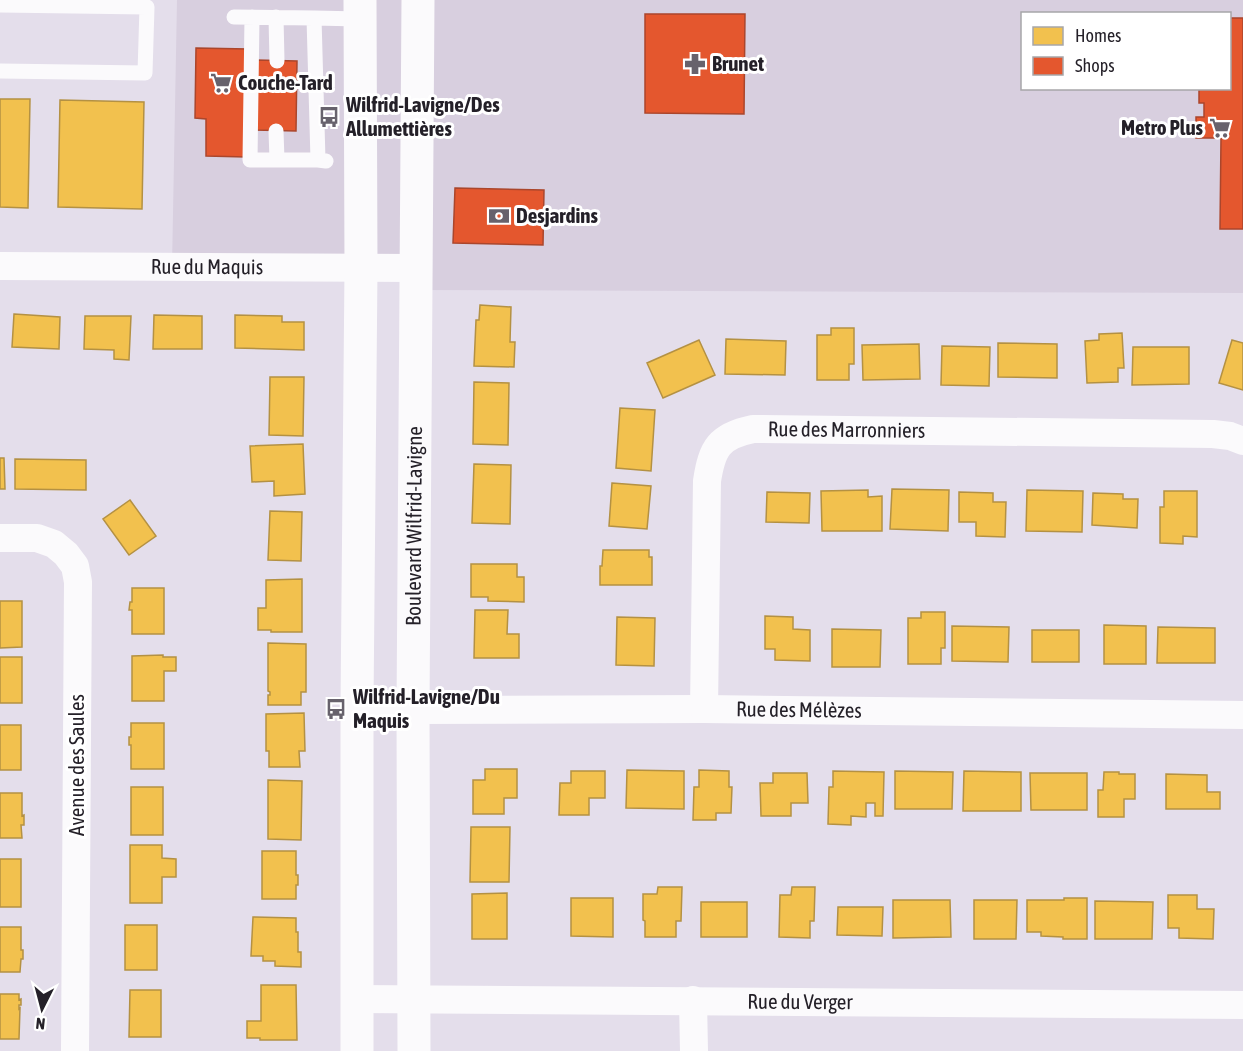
<svg xmlns="http://www.w3.org/2000/svg" width="1243" height="1051" font-family="'Asap Condensed',sans-serif">
	<rect width="100%" height="100%" fill="#e4deeb"/>
	<!-- commercial -->
	<path fill="#d8cfdf" fill-rule="evenodd" d="M177 0H1243V293L415 290V269L172 267ZM1022 14H1230V88H1022Z"/>
	<!-- homes -->
	<path fill="#f2c14e" stroke="#b49143" stroke-width="1.5" d="M0 99H30L28 208 0 207Z
		M60 100 144 102 142 209 58 207Z
		M480 305 511 307 510 342H515L514 367 474 366 476 320H479Z
		M14 314 60 317 59 349 12 347Z
		M154 315 202 316V349H153Z
		M235 315 282 316V322H304V350L235 348Z
		M85 316H131L129 360 114 359V350L84 349Z
		M831 328H854V364H849V380H817V335H831Z
		M1122 333 1124 368H1118V382L1087 383 1085 341 1099 340V334Z
		M726 339 786 341 785 375 725 374Z
		M699 340 715 375 663 398 647 363Z
		M1232 340 1243 343V390L1219 383Z
		M998 343 1057 344V378L998 377Z
		M919 344 920 379 863 380 862 345Z
		M942 346 990 347 989 386 941 385Z
		M1133 347H1189V384L1132 385Z
		M270 377H304L303 436 269 435Z
		M474 382 509 383 508 445 473 444Z
		M620 408 655 410 651 471 616 468Z
		M303 444 305 494 274 496V481L252 482 250 446Z
		M0 458H4L5 489H0Z
		M15 459 86 460V490L15 489Z
		M474 464 511 465 510 524 472 523Z
		M612 483 651 486 647 529 609 526Z
		M892 489 949 490 948 531 890 529Z
		M868 490V497L882 496V531H822L821 491Z
		M1027 490 1083 491 1082 532 1026 531Z
		M1164 491H1197V537L1183 536V544L1160 543V507H1164Z
		M767 492 810 493 809 523 766 522Z
		M959 492 993 493V502H1006L1005 537 976 536V522H959Z
		M1093 493 1123 494V499H1138L1137 528 1092 525Z
		M130 500 156 536 129 555 103 519Z
		M270 511 302 512 301 561 268 560Z
		M603 550H649V557H652V585H600V566H602Z
		M471 564H517V577H524V602L488 601V597H471Z
		M302 579V632H271V630H258V608H266V580Z
		M132 588H164V634H132V610H129L130 602H132Z
		M0 601H22V647L0 648Z
		M475 610H508L507 634H519V658H474Z
		M921 612H945V648H941V664H908V618H921Z
		M765 616 793 617V629L810 630V661L775 660V649H765Z
		M617 617 655 618 654 666 616 665Z
		M1104 625 1146 626V664H1104Z
		M952 626 1009 627 1008 662 952 661Z
		M1158 627 1215 628V663H1157Z
		M832 629 881 630 880 667H832Z
		M1032 630H1079V662H1032Z
		M268 643 306 644V692H301V705H268V695H270V692L268 691Z
		M163 655V657H176V671H164V701H132V656Z
		M0 657H22V703H0Z
		M304 713 305 751H299L300 767H269V751H266V714Z
		M131 723H164V769H131V745H129V737H131Z
		M0 725H21V770H0Z
		M485 769H517V798H504V814H473V780H485Z
		M627 770 684 771V809L626 808Z
		M699 770 729 771V787H732L731 813H716V820H693L694 787H699Z
		M571 771H605V798H589V815H559L560 783H571Z
		M833 771 884 772 883 816H875V803H866V817L851 816V825L828 824 829 787H833Z
		M895 771 953 772 952 809H895Z
		M964 771 1021 772V811H963Z
		M1104 772H1119V774H1135V799H1124V817H1098V790H1103Z
		M773 773H807L808 803H791V816H761L760 783H773Z
		M1030 773H1087V810H1031Z
		M1166 774 1207 775V792H1220V809H1166Z
		M268 780 302 781 301 840 268 839Z
		M131 787H163V835H131Z
		M0 793H22V816L24 815V825H21L22 838H0Z
		M471 827H510L509 882H470Z
		M130 845H162V858L176 859V877H162V903H130Z
		M262 851H296V875H298V885H296V899H262Z
		M0 859H21V907H0Z
		M658 887H682L681 921H676V937H645V921L643 920V894H657Z
		M792 887H815L814 921H810V938L779 937 780 895H791Z
		M507 893V939H472V894Z
		M1168 895H1197V909H1214L1213 939 1179 938V928H1168Z
		M571 898H613V937L571 936Z
		M1064 898H1087V939H1063V937L1041 936V932H1027V900H1064Z
		M893 900H950L951 937 893 938Z
		M974 900H1017L1016 939H974Z
		M1095 901 1153 902 1152 939H1095Z
		M701 902H747V937H701Z
		M838 907H883L882 936 837 935Z
		M253 917 296 918V932H298V952H301V967L275 966V961H263V956H251Z
		M125 925H157V970H125Z
		M0 927H21V950H23V959H21L20 972H0Z
		M261 985H296L297 1040H260V1038H247V1021H261Z
		M130 990H161V1037H129Z
		M0 994H19V1000L21 999V1005H19V1009L20 1008 19 1039H0Z"/>
	<!-- shops -->
	<path fill="#e4572e" stroke="#aa462c" stroke-width="1.5" d="M645 14H745L744 114 645 113Z
		M1230 18H1243V229H1220L1221 138H1196V117H1204V103H1199V88H1230Z
		M196 48 248 49 246 157 206 156V119L195 118Z
		M256 60 297 61 296 131 255 130Z
		M455 188 544 190 543 245 453 243Z"/>
	<g fill="none" stroke-linecap="round" stroke-linejoin="round">
		<!-- service -->
		<path stroke="#fbfafc" stroke-width="15" d="M0 5 147 7 145 73 0 71
			M234 17 314 18
			M252 17 250 160H277
			M276 17 277 61
			M276 131 277 160H318
			M326 161 318 160 314 18 360 19"/>
		<!-- minor -->
		<g stroke="#fbfafc" stroke-width="28">
			<path id="s1" d="M0 266 415 268"/>
			<path d="M0 538H37L54 544 66 554 75 566 78 582 75 1051"/>
			<path id="s2" d="M357 706 413 710 704 709 1243 715"/>
			<path id="s3" d="M704 709 707 481C712 448 719 436 753 429L1213 434 1230 436 1243 441"/>
			<path id="s4" d="M356 999 1243 1005"/>
			<path d="M693 1000 694 1051"/>
		</g>
		<!-- tertiary -->
		<g stroke="#fbfafc" stroke-width="33">
			<path d="M357 1051V706L361 268 360 0"/>
			<path id="s5" d="M414 1051 413 710 418 0"/>
		</g>
	</g>
	<!-- icons -->
	<defs>
		<symbol id="pharmacy-bare" viewBox="-9 -9 18 18"><path d="M-2-6h4v4h4v4h-4v4h-4v-4h-4v-4h4Z" fill="#67626c" stroke="#fff" stroke-width="2.5" paint-order="stroke"/></symbol>
		<symbol id="supermarket-bare" viewBox="-9 -9 18 18"><path d="M-6-5.5h2.5l.6 2H6L4.5 2H-2.5L-4.4-4H-6ZM-1.5 3.2a1.3 1.3 0 1 0 .1 0ZM3 3.2a1.3 1.3 0 1 0 .1 0Z" fill="#67626c" stroke="#fff" stroke-width="2.5" paint-order="stroke"/></symbol>
		<symbol id="bus-bare" viewBox="-9 -9 18 18"><path d="M-5-6H5V4H4V6H2V4H-2V6H-4V4H-5ZM-3.5-4V0h7V-4ZM-3.5 1.2v1.5H-2V1.2ZM2 1.2v1.5H3.5V1.2Z" fill="#67626c" stroke="#fff" stroke-width="2.5" paint-order="stroke"/></symbol>
		<symbol id="bank-bare" viewBox="-9 -9 18 18"><path d="M-6-4H6V4H-6ZM0-2.3a2.3 2.3 0 1 0 0 4.6a2.3 2.3 0 1 0 0-4.6Z" fill="#67626c" stroke="#fff" stroke-width="2.5" paint-order="stroke"/></symbol>
	</defs>
	<g fill-rule="evenodd">
		<use href="#pharmacy-bare" x="680" y="49" width="30" height="30"/>
		<use href="#supermarket-bare" x="206" y="68" width="30" height="30"/>
		<use href="#bus-bare" x="314" y="102" width="30" height="30"/>
		<use href="#supermarket-bare" x="1205" y="113" width="30" height="30"/>
		<use href="#bank-bare" x="484" y="201" width="30" height="30"/>
		<use href="#bus-bare" x="321" y="694" width="30" height="30"/>
	</g>
	<g text-anchor="middle" stroke-width="6" stroke-linejoin="round" paint-order="stroke">
		<!-- poi labels -->
		<g font-size="21" font-weight="bold" fill="#242028" stroke="#fff" text-anchor="start">
			<text x="712" y="71">Brunet</text>
			<text x="238" y="90">Couche-Tard</text>
			<text x="346" y="112">Wilfrid-Lavigne/Des<tspan x="346" dy="24">Allumettières</tspan></text>
			<text x="1203" y="135" text-anchor="end">Metro Plus</text>
			<text x="516" y="223">Desjardins</text>
			<text x="353" y="704">Wilfrid-Lavigne/Du<tspan x="353" dy="24">Maquis</tspan></text>
		</g>
		<!-- street labels -->
		<g font-size="21" fill="#242028" stroke="#fff">
			<text dy="7" stroke="none"><textPath href="#s1" startOffset="207">Rue du Maquis</textPath></text>
			<text dy="7" stroke="none"><textPath href="#s3" startOffset="398">Rue des Marronniers</textPath></text>
			<text dy="7" stroke="none"><textPath href="#s5" startOffset="525">Boulevard Wilfrid-Lavigne</textPath></text>
			<text dy="7" stroke="none"><textPath href="#s2" startOffset="442">Rue des Mélèzes</textPath></text>
			<text transform="translate(77 765) rotate(-90)" y="7">Avenue des Saules</text>
			<text dy="7" stroke="none"><textPath href="#s4" startOffset="444">Rue du Verger</textPath></text>
		</g>
	</g>
	<!-- legend -->
	<rect x="1021" y="12" width="210" height="78" fill="#ffffff" stroke="#a7a6a9" stroke-width="1.5"/>
	<rect x="1033" y="27" width="30" height="18" fill="#f2c14e" stroke="#a7a6a9" stroke-width="1.5"/>
	<text x="1075" y="42" font-size="18" fill="#242028">Homes</text>
	<rect x="1033" y="57" width="30" height="18" fill="#e4572e" stroke="#a7a6a9" stroke-width="1.5"/>
	<text x="1075" y="72" font-size="18" fill="#242028">Shops</text>
	<!-- north arrow -->
	<g transform="translate(42 1009) rotate(186)" stroke="#ffffff" stroke-width="4.5" paint-order="stroke">
	<path d="M0-4.5L10 22L0 15L-10 22Z" fill="#242028"/>
	<text y="-9" font-size="16" font-weight="bold" text-anchor="middle" fill="#242028">N</text>
	</g>
</svg>
